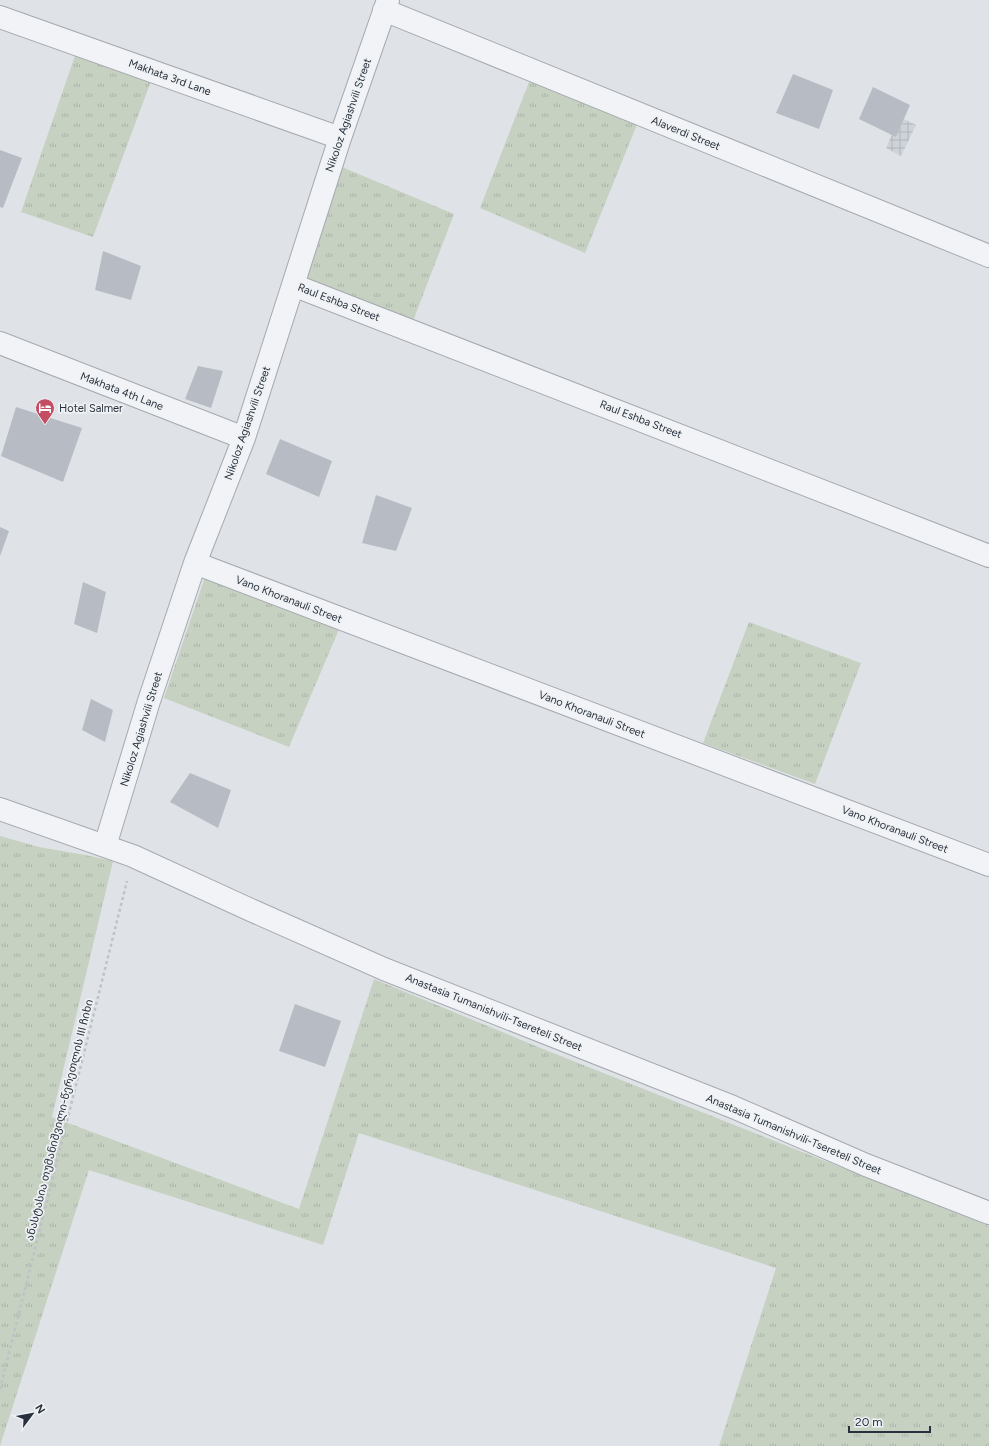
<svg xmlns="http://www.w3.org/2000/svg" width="989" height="1446" font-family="Figtree,'Noto Sans Georgian',sans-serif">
	<defs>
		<pattern id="industrial-grid" width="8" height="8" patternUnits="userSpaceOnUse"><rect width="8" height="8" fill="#ced2d9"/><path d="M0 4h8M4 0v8" fill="none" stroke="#b1b5bb"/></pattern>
		<pattern id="grass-tufts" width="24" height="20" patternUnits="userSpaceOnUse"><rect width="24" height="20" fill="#c6d1c1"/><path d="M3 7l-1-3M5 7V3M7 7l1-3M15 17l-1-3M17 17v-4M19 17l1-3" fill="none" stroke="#aab4a7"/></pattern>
	</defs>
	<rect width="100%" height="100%" fill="#dfe3e7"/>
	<!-- industrial -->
	<path fill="url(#industrial-grid)" d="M904 119 916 125 901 156 886 148 892 134 896 136Z"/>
	<!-- grass -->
	<path fill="url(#grass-tufts)" d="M78 47 154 73 93 237 21 212Z
		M531 77 638 122 585 253 480 208Z
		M337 165 454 214 413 321 301 278Z
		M205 577 340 627 289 747 164 698Z
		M749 622 861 663 815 784 703 743Z
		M0 836 39 847 85 855 113 861 52 1117 299 1209 374 979 543 1049 989 1226V1446H719L776 1268 359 1133 323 1245 89 1170 0 1446Z"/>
	<!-- building -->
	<path fill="#b7bcc4" d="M793 74 833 90 819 129 776 113Z
		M873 87 910 105 896 137 859 119Z
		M0 150 22 158 3 208 0 207Z
		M103 251 141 266 131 300 95 290Z
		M198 366 223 371 211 408 185 399Z
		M16 407 82 428 63 482 1 456Z
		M280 439 332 461 319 497 266 474Z
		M376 495 412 508 396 551 362 543Z
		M0 527 9 531 0 556Z
		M83 582 106 592 97 633 74 624Z
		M91 699 113 710 105 742 82 730Z
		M190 773 231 790 218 828 170 802Z
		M295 1004 341 1021 325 1067 279 1051Z"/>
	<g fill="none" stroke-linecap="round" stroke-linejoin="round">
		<defs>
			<path id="minor" d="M384 10 989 256
				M0 17 340 138
				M293 285 989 556
				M0 343 244 438
				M195 563 989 865
				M0 809 133 856 253 911 384 969 733 1107 866 1165 989 1213
				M105 846 149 701 195 563 244 438 340 138 388 0"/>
		</defs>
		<!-- minor casing -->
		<use href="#minor" stroke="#a5aab1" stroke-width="24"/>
		<!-- path -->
		<path stroke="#bec1c6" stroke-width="2.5" stroke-dasharray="3 3" stroke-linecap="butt" d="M0 1389 127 881"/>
		<!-- minor -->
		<use href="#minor" stroke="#f2f3f6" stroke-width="22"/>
	</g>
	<!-- icons -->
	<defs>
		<symbol id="hotel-pin" viewBox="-11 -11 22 30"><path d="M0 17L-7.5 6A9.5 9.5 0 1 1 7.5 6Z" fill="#c44d63" stroke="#eff2f5"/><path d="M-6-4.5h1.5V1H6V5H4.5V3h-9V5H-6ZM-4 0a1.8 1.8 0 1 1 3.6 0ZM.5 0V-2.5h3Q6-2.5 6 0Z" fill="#fff"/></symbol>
	</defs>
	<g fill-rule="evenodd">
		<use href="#hotel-pin" x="34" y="397" width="22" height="30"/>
	</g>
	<g text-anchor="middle" stroke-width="3.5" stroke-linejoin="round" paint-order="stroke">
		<!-- street labels -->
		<g font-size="11" fill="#29313d" stroke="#eff2f5">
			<text transform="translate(170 77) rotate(20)" y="4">Makhata 3rd Lane</text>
			<text transform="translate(348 115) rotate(-71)" y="4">Nikoloz Agiashvili Street</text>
			<text transform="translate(686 133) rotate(22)" y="4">Alaverdi Street</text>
			<text transform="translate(339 302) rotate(21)" y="4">Raul Eshba Street</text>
			<text transform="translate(122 391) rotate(21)" y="4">Makhata 4th Lane</text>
			<text transform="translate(641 419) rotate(21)" y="4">Raul Eshba Street</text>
			<text transform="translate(247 423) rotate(-71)" y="4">Nikoloz Agiashvili Street</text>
			<text transform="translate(289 599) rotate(21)" y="4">Vano Khoranauli Street</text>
			<text transform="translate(592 714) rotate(21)" y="4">Vano Khoranauli Street</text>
			<text transform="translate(141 729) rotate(-73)" y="4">Nikoloz Agiashvili Street</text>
			<text transform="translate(895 829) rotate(21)" y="4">Vano Khoranauli Street</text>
			<text transform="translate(494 1012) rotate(22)" y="4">Anastasia Tumanishvili-Tsereteli Street</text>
			<text transform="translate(59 1120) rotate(-76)" y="4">ანასტასია თუმანიშვილი-წერეთლის III ჩიხი</text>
			<text transform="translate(794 1134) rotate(23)" y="4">Anastasia Tumanishvili-Tsereteli Street</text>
		</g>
		<!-- poi labels -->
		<g font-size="11" fill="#29313d" stroke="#eff2f5" text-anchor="start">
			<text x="59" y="412">Hotel Salmer</text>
		</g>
	</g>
	<!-- north arrow -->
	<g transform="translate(32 1414) rotate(58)" stroke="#eff2f5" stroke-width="3" paint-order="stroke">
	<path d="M0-3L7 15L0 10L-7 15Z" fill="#29313d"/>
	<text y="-6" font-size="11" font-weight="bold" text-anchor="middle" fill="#29313d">N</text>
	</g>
	<!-- scale -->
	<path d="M849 1426v6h81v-6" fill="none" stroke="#29313d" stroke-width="2"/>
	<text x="855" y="1426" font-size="12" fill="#29313d" stroke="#eff2f5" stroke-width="3" paint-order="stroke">20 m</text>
</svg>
